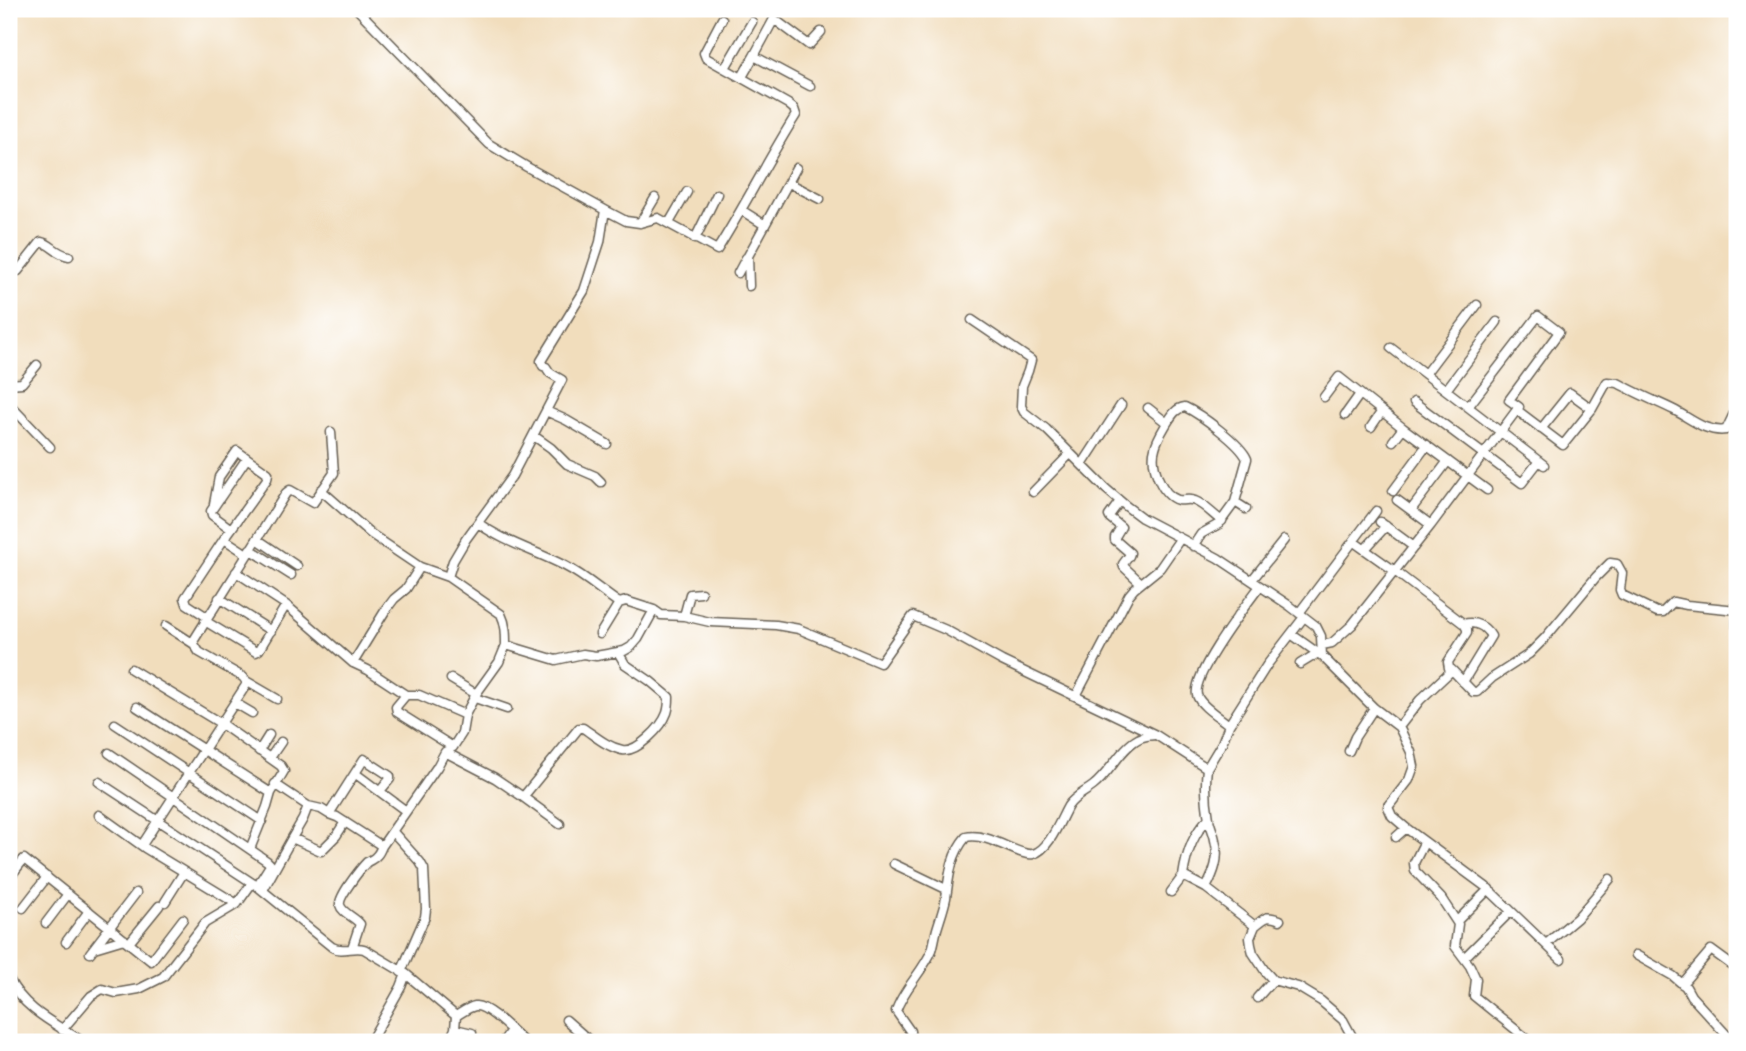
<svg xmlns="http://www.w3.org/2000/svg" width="1746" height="1051" font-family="Mali,sans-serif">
	<rect width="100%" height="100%" fill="#fff"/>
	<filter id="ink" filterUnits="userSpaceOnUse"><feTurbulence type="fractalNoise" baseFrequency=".0143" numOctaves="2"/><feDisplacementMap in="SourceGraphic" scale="14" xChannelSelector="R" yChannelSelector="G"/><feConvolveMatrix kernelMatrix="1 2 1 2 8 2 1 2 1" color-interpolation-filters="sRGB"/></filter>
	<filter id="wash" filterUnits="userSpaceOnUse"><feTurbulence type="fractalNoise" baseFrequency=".00686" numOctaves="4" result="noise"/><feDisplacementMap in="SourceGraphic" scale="28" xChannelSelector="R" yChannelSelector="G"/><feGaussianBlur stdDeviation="1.57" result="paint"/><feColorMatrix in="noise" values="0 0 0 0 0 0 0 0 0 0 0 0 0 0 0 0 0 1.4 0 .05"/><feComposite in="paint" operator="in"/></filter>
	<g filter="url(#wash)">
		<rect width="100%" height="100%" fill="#f1ddbc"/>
	</g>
	<g filter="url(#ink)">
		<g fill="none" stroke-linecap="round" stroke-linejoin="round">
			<defs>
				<path id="minor" d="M357 9 489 144 527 167 605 210 600 242 584 291 541 361 543 366 546 367 550 373 562 380 512 476 466 539 453 561 448 577
					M754 56 774 19 809 45 821 32
					M725 68 752 22
					M742 77 754 56 810 86
					M789 183 820 199
					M605 210 626 221 640 223 658 218 717 250C745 206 768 159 796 115L794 109 788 104 706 58 704 53 722 19
					M741 210 765 225 796 168
					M640 223 655 198
					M669 223 687 192
					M695 239 717 194
					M9 273H13L18 271 41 242C52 244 54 253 69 256
					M738 273 746 258
					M749 286 748 256 765 225
					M972 320 1031 360 1028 371 1022 386 1021 406 1024 412 1046 429 1106 489 1126 506 1142 518 1218 558 1290 606 1316 626 1321 636 1322 656 1374 708 1399 727 1411 752 1414 766 1409 780 1388 807 1392 816 1406 828 1486 887 1561 959
					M1391 348 1544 465
					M1425 374 1477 305
					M9 384 22 383 37 365
					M1446 390 1497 322
					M1324 397 1339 377 1403 428
					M1414 402 1522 483 1539 461
					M9 404 50 447
					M1468 407 1538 316 1559 332 1509 400 1519 407 1516 411
					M1148 408 1167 423C1172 415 1176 408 1185 407 1200 414 1241 444 1247 459L1235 502
					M546 411 566 420 607 444
					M1345 415 1360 394
					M1167 423C1163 430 1157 439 1155 448 1150 464 1161 495 1178 500 1184 501 1189 498 1195 501 1205 505 1213 515 1222 521
					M1371 427 1382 411
					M1541 429 1570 393 1592 409
					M534 436 551 448 567 464 595 476 601 482
					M1393 441 1403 428 1487 490
					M1082 465 1121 405
					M321 490 371 534 420 567
					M1393 491 1427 445
					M1033 492 1070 454
					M1397 500 1431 525
					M1120 501 1109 516 1110 518 1121 527 1115 537V540L1130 553 1129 556 1123 564 1124 567 1141 583
					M214 504 219 477 237 451 268 473 267 479 224 539
					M1411 510 1448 461
					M1380 522 1414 547
					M478 523C504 542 536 551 565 566 585 576 601 591 619 603
					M231 529 212 515 211 511 247 458
					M257 539 297 566
					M1354 542 1392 569 1464 624 1467 629V633L1448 662 1449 668 1452 670
					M1193 546 1201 534 1219 524 1235 502 1246 509
					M1366 548 1386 526
					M250 549 291 575
					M236 572 286 605 353 663 368 670 406 695H419L465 715
					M1252 580 1284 540
					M219 598 271 631
					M1299 613 1376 511
					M684 616 690 594 701 593
					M207 617 187 604 185 598 224 539 247 554
					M1737 620V627
					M205 621 256 652 259 650 286 605
					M166 626 194 644
					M600 634 619 603 626 601 654 610
					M1291 634 1322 656
					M1322 645 1332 643 1352 625 1431 525 1516 411H1518L1563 445 1592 409 1607 382 1618 383C1636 393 1655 401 1674 410 1690 418 1706 433 1726 430L1737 407
					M353 663 385 611 394 599 406 589 420 567 448 577 501 614C506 624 506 634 506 645
					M1300 664 1318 653
					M131 669 220 723 281 766 284 771 271 793
					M451 679 476 694
					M246 681 277 699
					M1463 682 1491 636C1485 626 1475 621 1464 624
					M406 695 396 707 397 712 453 747
					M1076 696 1129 595 1134 589 1160 568 1180 539
					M475 698 507 709
					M235 703 252 713
					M137 707 271 793 267 807 250 849
					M115 724 262 821
					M1229 725C1221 718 1200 706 1197 695 1192 674 1246 605 1260 586
					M1399 727 1420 700 1452 670 1473 692H1477L1492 678 1529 654 1545 638 1596 577 1610 563 1617 564 1622 573 1620 590 1622 595 1657 612H1663L1673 602 1687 605 1737 610
					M259 751 269 735
					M1349 751 1355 737 1374 708
					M445 752 495 778 523 797 579 728H583C595 736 607 747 622 750 637 753 662 727 667 713 669 707 669 703 669 697L650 681 625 664 618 652
					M109 753 267 861 270 864 269 867 257 886
					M270 758 281 742
					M1207 768 1222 743 1229 725 1267 665 1304 617
					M356 774 406 811
					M99 782 257 886 332 947C342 953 353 946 364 949L406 974 456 1016
					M275 784 308 806 321 809 329 814
					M380 791 390 779V776L364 759 329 814 337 817 382 846 437 767 445 752 453 747 462 733 465 715 476 694 499 662 506 645 556 660 583 654 596 656 624 651 631 647 638 639 654 610 661 615 684 616 710 622 776 625 799 629 880 663 913 616 946 630 1002 661 1156 735 1207 768C1205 785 1206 802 1209 819 1210 826 1214 833 1215 840 1220 858 1214 873 1206 888L1255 926 1250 938 1251 945 1253 953 1265 971 1273 980 1298 987 1321 1001 1343 1020 1355 1042
					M523 797 560 824
					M99 815 145 848 237 904 252 883
					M393 832 420 862 424 869 426 909 425 917 401 972
					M1396 837 1406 828
					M292 838 303 819 308 806
					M1424 843 1414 863 1415 871 1441 898 1458 924 1455 946 1470 966 1476 979 1474 996 1531 1042
					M142 845 246 685V681L243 677 199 652 194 644V640L286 493 290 490 313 503 334 473 331 432
					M894 864 946 889
					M1183 876C1186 855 1193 833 1209 818
					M9 878 24 859 151 961 183 919
					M263 890 292 838 321 851 336 836 345 822
					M1171 892 1183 876 1206 888
					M165 902 184 872
					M23 908 47 877
					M1457 921 1489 889
					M46 923 68 894
					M1255 926C1266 917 1266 915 1280 920
					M66 942 89 911
					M129 943 159 906
					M1546 944 1577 918 1610 879
					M94 948 124 939
					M352 948 360 924C355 917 342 913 340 905 338 897 361 868 367 862 369 861 375 858 376 856 379 854 380 850 382 846
					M90 953 136 893
					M1636 955 1673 976 1686 987 1691 996 1733 1042
					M1464 958 1511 911
					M9 979C24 1010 56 1024 83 1042
					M1682 984 1711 950 1737 969
					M1257 998 1273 980
					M566 1020 591 1042
					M455 1029 472 1033
					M62 1030 91 996 102 989 116 993 139 989 163 977 205 923 237 904
					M370 1042 401 987 406 974
					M449 1042 455 1029 456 1016C461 1013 469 1007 475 1006 487 1004 515 1034 524 1042
					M503 1042 511 1030
					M911 1042 910 1031 896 1011C903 989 923 972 932 950 934 944 935 936 937 929 940 919 944 908 946 898 949 876 951 854 966 837 989 832 1019 857 1033 854 1050 849 1060 820 1068 806 1075 796 1084 793 1093 786 1109 774 1121 748 1138 739 1143 736 1149 736 1154 735
					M1733 1042 1737 1031"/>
			</defs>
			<!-- minor casing -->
			<use href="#minor" stroke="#676054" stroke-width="11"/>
			<!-- minor -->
			<use href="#minor" stroke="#fff" stroke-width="8"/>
		</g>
	</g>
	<!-- margin -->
	<rect width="1746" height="1051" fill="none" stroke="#fff" stroke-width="35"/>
</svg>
